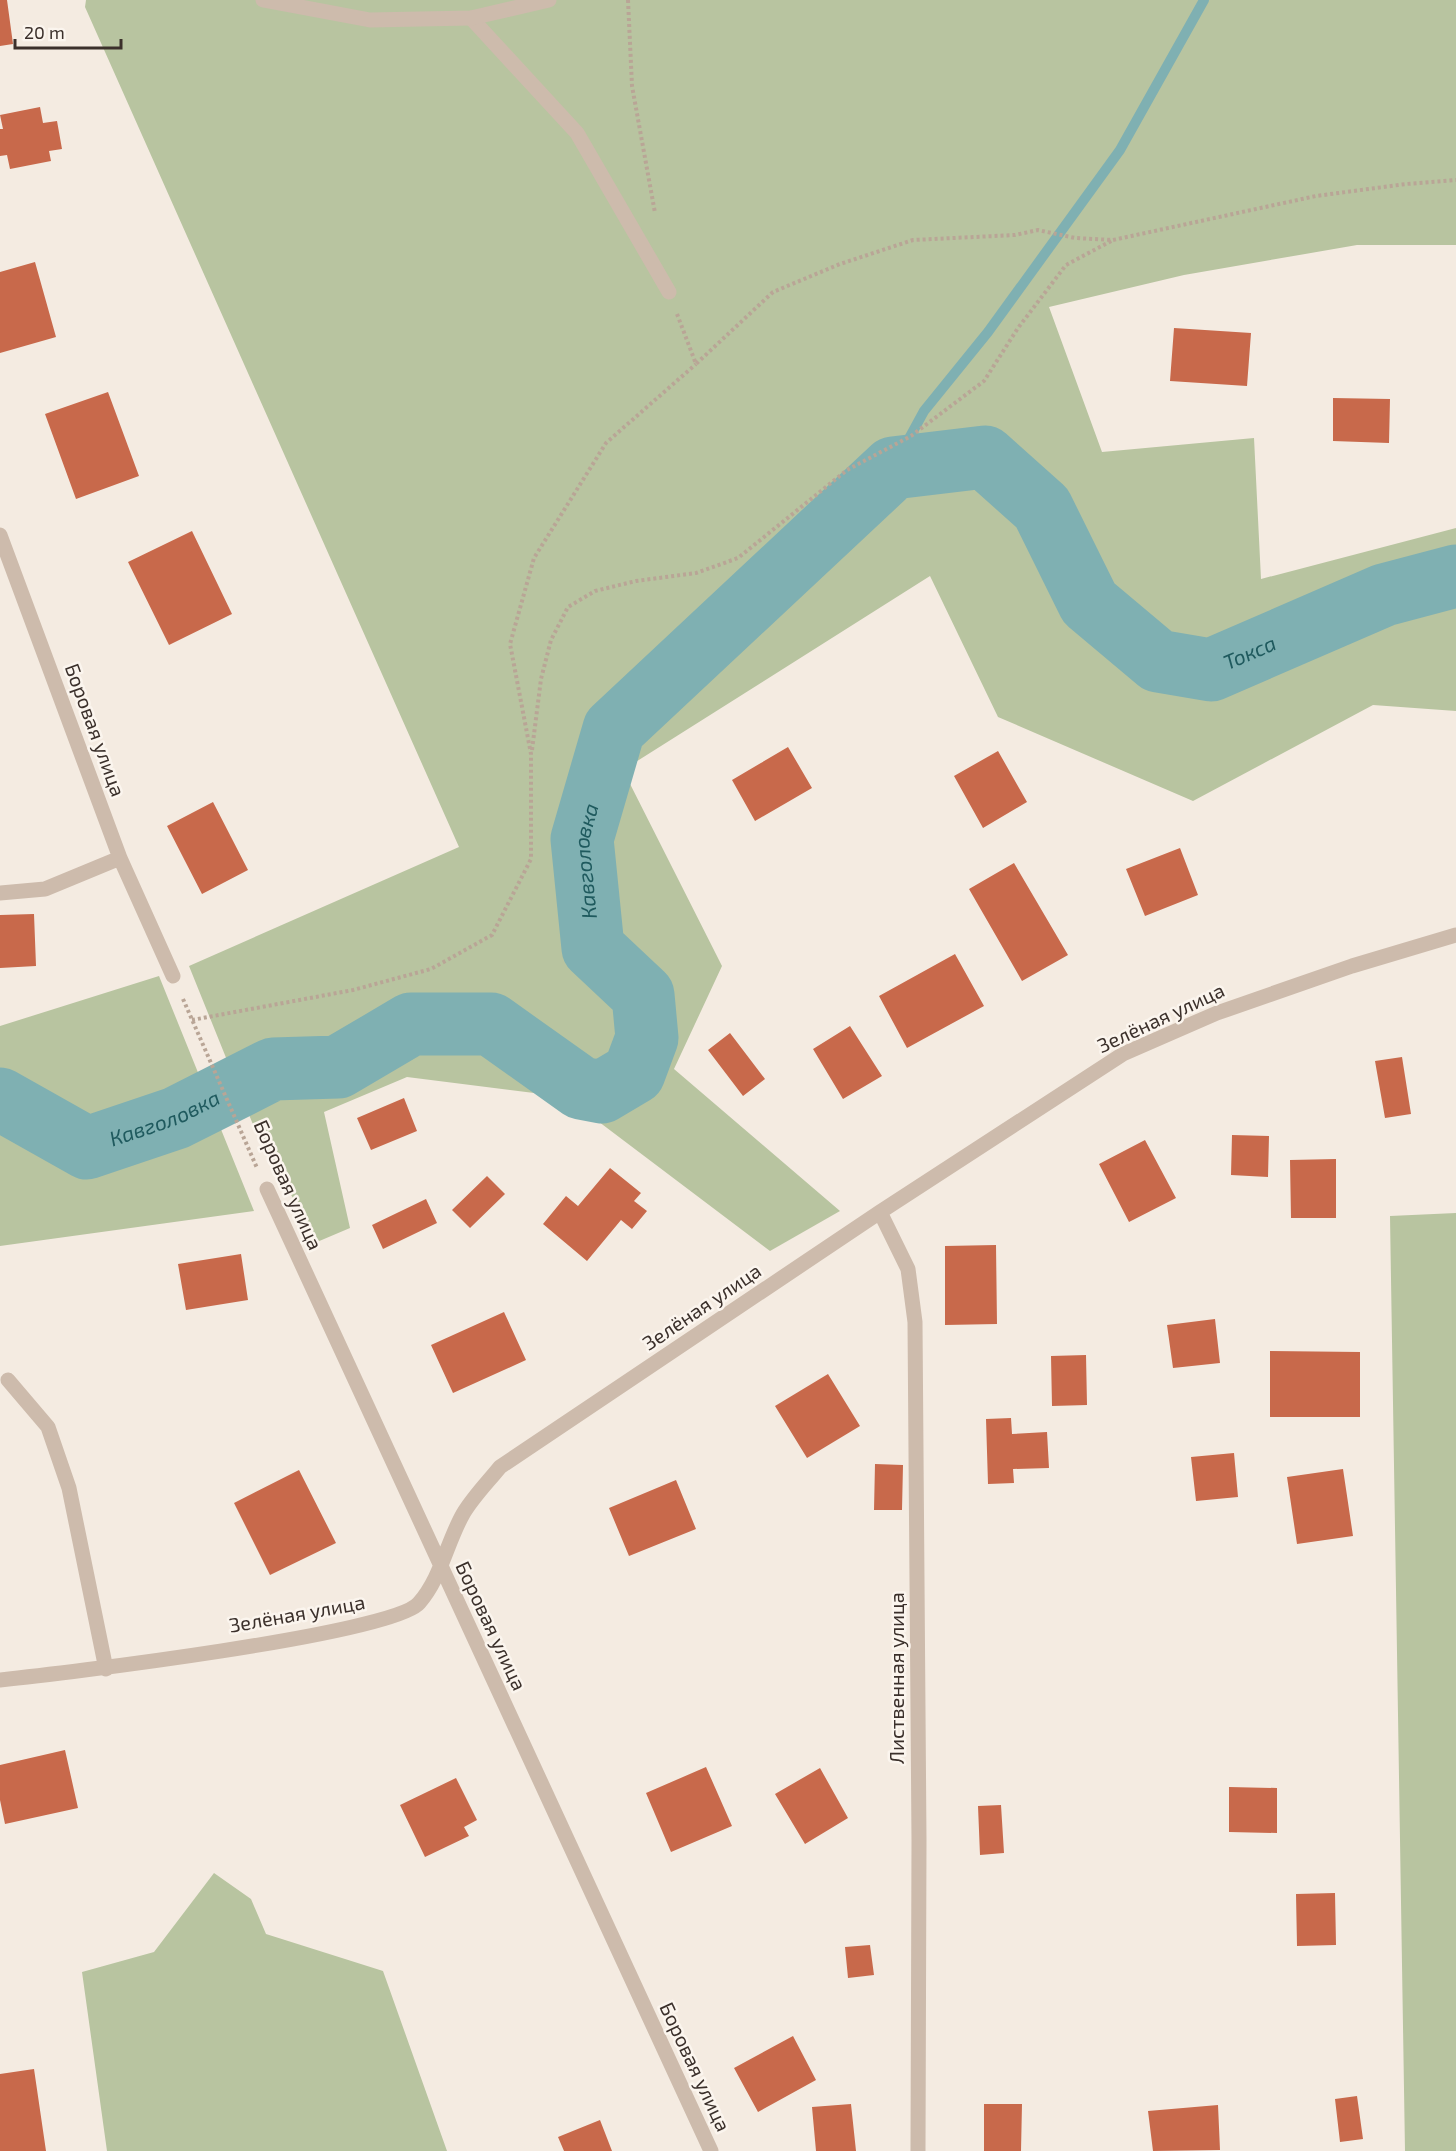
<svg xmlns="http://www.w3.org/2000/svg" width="1456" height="2151" font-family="'Exo 2',sans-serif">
	<rect width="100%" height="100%" fill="#f4ebe1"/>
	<!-- green -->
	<path fill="#b8c4a0" d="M86 0H1456V245H1357L1184 275 1049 307 1102 452 1254 438 1261 579 1456 528V711L1373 705 1193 801 998 717 930 576 623 770 722 966 674 1069 840 1211 770 1251 566 1097 407 1077 324 1112 350 1228 317 1242 254 1127 189 966 459 847 85 7Z
		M159 976 254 1211 0 1246V1026Z
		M1456 1213V2151H1405L1390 1216Z
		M214 1873 251 1899 266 1934 383 1971 447 2151H107L82 1972 154 1952Z"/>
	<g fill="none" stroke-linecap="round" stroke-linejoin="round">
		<!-- stream -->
		<path stroke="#7fb0b2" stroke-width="10" d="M893 468 924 411 988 332 1120 150 1204 0"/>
		<!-- river -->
		<path stroke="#7fb0b2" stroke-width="63" id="s1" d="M0 1099 87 1148 176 1118 273 1069 338 1067 411 1024H491L581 1088 602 1092 634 1073 647 1038 643 995 593 948 582 839 614 729 893 468 985 457 1042 508 1089 603 1158 661 1211 670 1384 595 1456 576"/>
	</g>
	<!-- building -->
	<path fill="#c8694b" d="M0 0H7L13 44 0 46Z
		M40 107 43 123 57 121 62 149 49 151 51 161 10 169 7 155 0 156V129H3L0 115Z
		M35 262 56 337 0 353V272Z
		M1174 328 1251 333 1247 386 1170 381Z
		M108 392 139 476 76 499 45 414Z
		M1333 398 1390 399 1389 443 1333 441Z
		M192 531 232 614 169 645 128 562Z
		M788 747 812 788 755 821 732 780Z
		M998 751 1027 802 983 828 954 776Z
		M213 802 248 870 202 894 167 826Z
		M1180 848 1198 895 1145 916 1126 869Z
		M1014 863 1068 955 1022 981 969 889Z
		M34 914 36 966 0 968V915Z
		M955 954 984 1006 907 1048 879 996Z
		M850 1026 882 1076 843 1099 813 1049Z
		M730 1033 765 1079 743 1096 708 1050Z
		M1402 1057 1411 1114 1385 1118 1375 1061Z
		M404 1098 417 1131 371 1150 357 1118Z
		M1232 1135 1269 1136 1268 1177 1231 1175Z
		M1145 1140 1176 1198 1129 1222 1099 1164Z
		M1336 1159V1218H1291L1290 1160Z
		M610 1168 641 1193 634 1201 647 1211 632 1229 621 1220 587 1261 543 1224 566 1196 578 1206Z
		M487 1176 505 1194 470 1228 452 1210Z
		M426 1199 437 1223 383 1249 372 1225Z
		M996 1245 997 1324 945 1325V1246Z
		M241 1254 248 1300 186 1310 178 1264Z
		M504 1312 526 1360 453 1393 431 1345Z
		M1215 1319 1220 1363 1173 1368 1167 1325Z
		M1270 1351 1360 1352V1417H1270Z
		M1086 1355 1087 1405 1052 1406 1051 1356Z
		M828 1374 860 1426 807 1458 775 1406Z
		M1011 1418 1012 1434 1047 1432 1049 1468 1013 1469 1014 1483 988 1484 986 1419Z
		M1234 1453 1238 1497 1196 1501 1191 1457Z
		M875 1464 903 1465 902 1510H874Z
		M1343 1469 1353 1536 1297 1544 1287 1477Z
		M299 1470 336 1543 270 1575 234 1503Z
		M676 1480 696 1529 629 1556 609 1508Z
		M65 1750 78 1808 5 1824 0 1800V1765Z
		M706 1767 732 1826 671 1852 646 1793Z
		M820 1768 848 1818 805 1844 775 1794Z
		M456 1778 477 1820 464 1827 469 1836 425 1857 400 1805Z
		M1229 1787 1277 1788V1833L1229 1832Z
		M1001 1805 1004 1853 980 1855 978 1806Z
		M1335 1893 1336 1945 1297 1946 1296 1894Z
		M870 1945 874 1975 848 1978 845 1947Z
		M793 2036 816 2080 758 2112 734 2068Z
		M34 2069 46 2151H0V2074Z
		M1357 2096 1363 2139 1340 2142 1335 2099Z
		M851 2104 856 2151H816L812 2107Z
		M984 2104H1022L1021 2151H984Z
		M1218 2105 1220 2150 1153 2151 1148 2111Z
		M600 2120 612 2151H564L558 2137Z"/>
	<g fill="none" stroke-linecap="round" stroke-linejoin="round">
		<!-- path -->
		<path stroke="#b9a596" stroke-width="4" stroke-dasharray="3 3" stroke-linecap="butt" d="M628 0 632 86 655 213
			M677 314 696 364 773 292 840 264 913 240 1015 235 1038 230 1075 238 1113 240 1316 196 1406 184 1456 180
			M532 750 541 679 551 640 568 607 595 591 636 581 696 573 738 558 847 470 911 436 984 381 1018 328 1066 265 1113 240
			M183 999 257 1168
			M192 1020 353 990 431 969 492 935 531 859V754L510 644 534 558 606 443 696 364"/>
		<!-- lane -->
		<path stroke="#cdbbac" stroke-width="15" d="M471 18 577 133 669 292
			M8 1380 48 1427 69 1488 106 1669"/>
		<!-- street -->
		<path stroke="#cdbbac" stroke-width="15" d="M263 0 370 20 471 18 549 0
			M0 535 120 858 173 976
			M0 893 45 889 120 858
			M267 1189 711 2151
			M880 1212 908 1269 915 1322 919 1840 918 2151
			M0 1680C58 1674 394 1634 419 1603 441 1578 447 1542 463 1514 473 1497 488 1482 500 1467L880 1212 1123 1054 1217 1013 1352 966 1456 935"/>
	</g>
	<g text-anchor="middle" stroke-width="5" stroke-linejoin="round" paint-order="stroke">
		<!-- street labels -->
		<g font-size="20" fill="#3b302b" stroke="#fbf5ee">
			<text transform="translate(95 730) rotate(70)" y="7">Боровая улица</text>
			<text transform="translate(1161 1018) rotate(-25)" y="7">Зелёная улица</text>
			<text transform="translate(288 1185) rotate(66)" y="7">Боровая улица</text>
			<text transform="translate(702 1307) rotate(-34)" y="7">Зелёная улица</text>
			<text transform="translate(297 1614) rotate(-10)" y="7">Зелёная улица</text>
			<text transform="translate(491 1626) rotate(65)" y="7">Боровая улица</text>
			<text transform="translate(897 1678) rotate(-90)" y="7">Лиственная улица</text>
			<text transform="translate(695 2067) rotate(65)" y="7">Боровая улица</text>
		</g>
		<!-- water labels -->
		<g font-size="21" font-style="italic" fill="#1f5a5e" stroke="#fbf5ee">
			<text dy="7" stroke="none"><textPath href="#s1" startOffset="1918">Токса</textPath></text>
			<text dy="7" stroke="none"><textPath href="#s1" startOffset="938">Кавголовка</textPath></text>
			<text dy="7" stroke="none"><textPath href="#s1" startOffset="183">Кавголовка</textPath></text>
		</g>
	</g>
	<!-- scale -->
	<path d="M15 39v9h106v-9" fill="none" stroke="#3b302b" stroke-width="3"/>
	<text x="24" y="39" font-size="18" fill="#3b302b" stroke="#fbf5ee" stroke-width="4.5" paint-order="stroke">20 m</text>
</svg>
